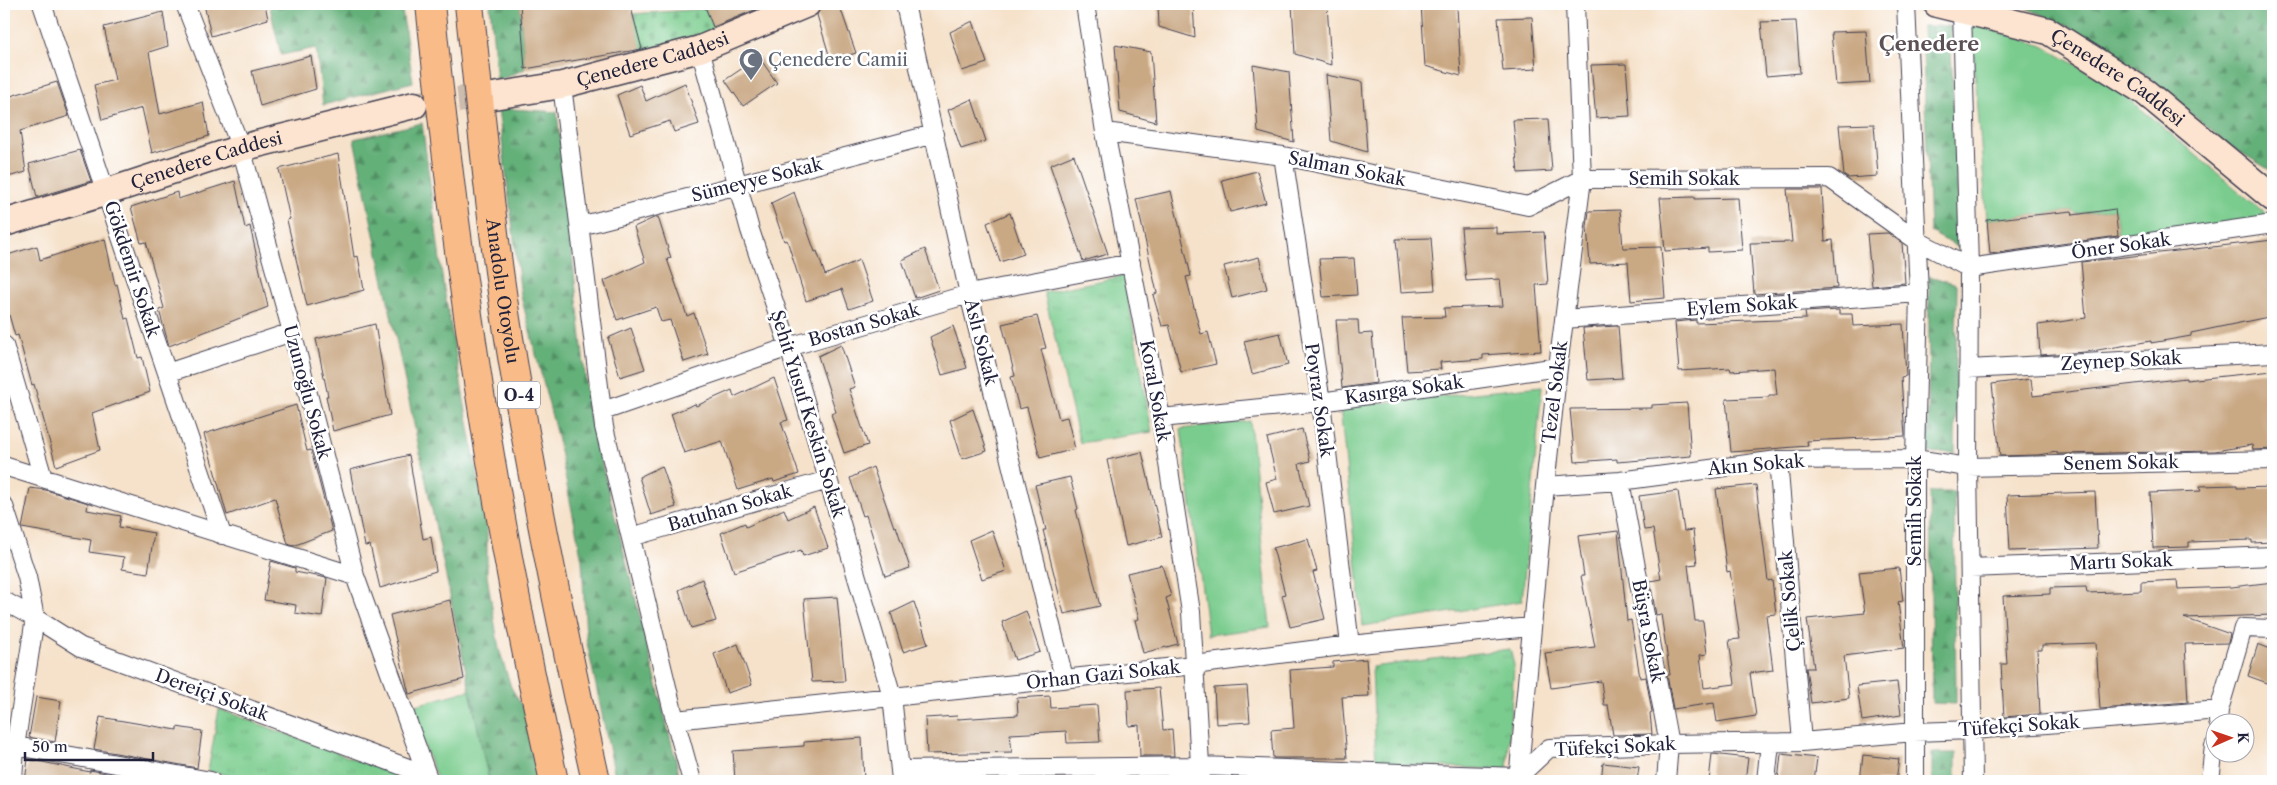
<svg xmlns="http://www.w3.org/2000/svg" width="2277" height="785" font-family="'Libre Caslon Text',serif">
	<defs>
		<pattern id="forest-firs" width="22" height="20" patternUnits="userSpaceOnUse" patternTransform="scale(1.25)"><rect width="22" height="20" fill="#63b079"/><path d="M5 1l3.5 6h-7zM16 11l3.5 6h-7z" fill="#518f64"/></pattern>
		<pattern id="cemetery-stones" width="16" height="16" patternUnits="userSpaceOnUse" patternTransform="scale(1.25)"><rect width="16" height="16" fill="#7acc8e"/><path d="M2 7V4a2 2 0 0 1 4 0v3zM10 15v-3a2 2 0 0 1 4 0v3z" fill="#69af7b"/></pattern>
		<pattern id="park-tufts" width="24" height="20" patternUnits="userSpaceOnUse" patternTransform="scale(1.25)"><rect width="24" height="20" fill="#7acc8e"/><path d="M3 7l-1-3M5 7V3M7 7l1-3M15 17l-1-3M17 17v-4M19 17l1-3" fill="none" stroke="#69af7b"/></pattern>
	</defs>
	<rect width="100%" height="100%" fill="#fff"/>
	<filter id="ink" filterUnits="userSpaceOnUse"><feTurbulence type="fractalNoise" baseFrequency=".02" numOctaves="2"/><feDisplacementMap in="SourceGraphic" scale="10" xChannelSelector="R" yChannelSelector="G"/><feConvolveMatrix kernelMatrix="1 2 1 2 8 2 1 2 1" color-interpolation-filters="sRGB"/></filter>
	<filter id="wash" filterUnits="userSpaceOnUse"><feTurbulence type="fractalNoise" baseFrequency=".0096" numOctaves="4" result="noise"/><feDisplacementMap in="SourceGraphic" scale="20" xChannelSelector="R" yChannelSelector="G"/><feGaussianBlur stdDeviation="1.12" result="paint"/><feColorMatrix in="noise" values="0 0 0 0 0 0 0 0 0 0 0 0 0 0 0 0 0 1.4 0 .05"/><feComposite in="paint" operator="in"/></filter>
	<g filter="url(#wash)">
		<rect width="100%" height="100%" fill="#f6e2cb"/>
		<!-- grass -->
		<path fill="#7acc8e" stroke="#4e7764" d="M1971 23 2043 46 2115 87 2273 220 2119 243 2115 209 2076 214 2072 211 1987 220Z
			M1542 386 1522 601 1363 626 1340 407Z
			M1250 421 1270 627 1208 635 1181 429Z
			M470 690 489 781H438L409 707Z"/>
		<!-- forest -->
		<path fill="url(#forest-firs)" stroke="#42695a" d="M269 4H401L413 82 323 105 316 48 281 55Z
			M490 4H520L525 69 497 81Z
			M2017 4H2273V172L2227 144 2146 75 2066 25Z
			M1922 26H1950L1960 248 1930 232Z
			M498 108 557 112 589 413 681 781H616L586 638 582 560 557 436 521 296Z
			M422 123 443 283 487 528V576L499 649 511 687 528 717 542 781H489L354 139Z
			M1929 276 1957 284 1955 452 1928 453Z
			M1930 492H1954L1956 704 1932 703Z
			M1932 753H1956V781H1932Z"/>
		<!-- cemetery -->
		<path fill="url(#cemetery-stones)" stroke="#4e7764" d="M706 9 718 41 645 63 632 14Z"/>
		<!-- park -->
		<path fill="url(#park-tufts)" stroke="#4e7764" d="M1124 276 1152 432 1080 443 1044 292Z
			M1510 649 1514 665 1507 770 1376 763 1372 667Z
			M219 709 413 781H257L208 771Z"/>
		<g id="blocks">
			<!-- building -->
			<path fill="#c9a884" d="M204 4H265L268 19 211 36Z
				M520 4H630L642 49 525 69Z
				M704 4H769L713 27Z
				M822 4H839L856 53 831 61 817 15Z
				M1158 4H1193L1195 38 1159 27Z
				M1292 4H1327L1331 65 1295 54Z
				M1421 4H1441L1457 7 1461 76 1425 66Z
				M163 12 168 46 149 52 160 114 203 102 209 136 152 153 142 108 102 120 94 85 115 80 104 27Z
				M1532 17 1536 69 1503 71 1498 18Z
				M973 21 987 63 962 71 950 32Z
				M1796 21 1800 73 1766 76 1761 22Z
				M1866 31 1870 83 1836 85 1831 32Z
				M1115 45 1151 52 1156 122 1120 112Z
				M311 56 316 89 260 106 252 71Z
				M759 57 777 83 743 106 725 80Z
				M1626 64 1630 116 1596 118 1591 65Z
				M1253 65 1289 72 1294 142 1258 132Z
				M1326 75 1362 82 1367 152 1331 141Z
				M57 82 69 116 20 131 26 172 4 178V98Z
				M685 83 699 124 674 132 670 121 630 134 617 95 640 85 646 101Z
				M972 99 986 141 961 149 948 110Z
				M1548 119 1552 171 1518 173 1513 120Z
				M1874 124 1878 176 1848 178 1844 176 1839 125Z
				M80 150 91 181 37 197 29 164Z
				M338 154 354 257 358 256 364 290 307 306 287 220 290 219 279 169Z
				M1074 155 1108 254 1083 261 1050 165Z
				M1257 171 1266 203 1230 212 1222 180Z
				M235 181 245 228 250 226 268 307 169 346 159 310 164 308 146 242 141 243 131 207 177 192 178 199Z
				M1787 189H1822L1825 241 1833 240 1837 288 1754 294 1750 243 1792 242Z
				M1171 191 1191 276 1186 277 1201 334 1208 332 1216 364 1181 372 1169 325 1162 326 1153 295 1157 293 1136 199Z
				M794 192 815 252 817 251 825 275 859 260 873 301 849 309 842 289 806 301 787 240 784 241 771 203Z
				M1695 197V199L1738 198 1742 250 1708 252V248L1665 251 1660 198Z
				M2115 209 2118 236 1990 254 1987 220 2072 211 2073 215Z
				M1620 210 1623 248 1661 247 1665 298 1631 301 1628 262 1590 264 1587 227 1589 211Z
				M1010 213 1024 254 1000 262 987 223Z
				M656 217H658L671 258 667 259 687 316 694 313 708 354 684 362 670 320 661 322 656 307 617 320 604 281 645 262 634 227Z
				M1496 227V234L1544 232 1548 284 1536 285 1541 351 1483 355V359L1440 362 1441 369 1407 371 1402 318 1445 317 1444 308 1503 306 1500 279 1466 281 1461 228Z
				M1888 233 1902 243 1905 283 1872 286 1867 234Z
				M1431 238 1435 290 1401 292 1396 239Z
				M105 239 115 285 117 284 125 319 128 318 138 358 142 357 150 392 92 413 100 450 56 466 34 384 32 385 18 335 15 336 4 297V256L37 246 40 260Z
				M2273 240V316L2191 333V336L2151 343V341L2086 352 2040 355 2038 325 2086 318 2081 262Z
				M925 249 939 290 915 298 902 260Z
				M1259 257 1267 289 1232 298 1224 266Z
				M1354 258 1357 295 1323 297 1319 259Z
				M1839 310V314H1852L1853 326 1903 324 1906 376 1901 377 1905 436 1807 441 1808 446 1731 452 1726 399 1769 397V395H1777L1774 368 1731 371 1730 368 1679 371 1675 322 1696 320V323L1806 319 1805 312Z
				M1037 316 1046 348 1041 349 1059 419 1067 417 1075 449 1040 458 1027 407 1019 409 1011 377 1015 376 1002 324Z
				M1336 320H1358L1359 334 1372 333 1376 383 1342 388Z
				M375 324 390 415 333 431 326 396H328L316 339Z
				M953 326 967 368 942 375 930 337Z
				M1618 326 1622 378 1588 380 1583 328Z
				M631 328 645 369 620 377 608 338Z
				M1280 333 1288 365 1252 374 1244 341Z
				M841 345 855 387 849 389 868 445 844 453 831 414 836 412 818 356Z
				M2273 371V449L2253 450 2252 445 2215 451 2057 454V452L2038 455 2000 456 1992 384 2031 379 2033 396 2186 378V380Z
				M774 378 788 420 781 422 799 474 774 482 773 479 738 490 722 441 684 453 671 414 695 404 696 406 732 390 734 397Z
				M1687 403 1691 456 1617 462V459L1575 462 1570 409 1652 408V405Z
				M296 405 307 451 311 450 332 531 293 546 288 544 275 498 227 515 204 434Z
				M973 409 987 451 962 459 950 420Z
				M1302 429 1310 461 1299 464 1309 506 1274 514 1266 482 1277 479 1267 438Z
				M1142 452 1162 537 1126 546 1107 460Z
				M409 455 423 539 431 537 436 571 380 588 370 545 365 546 350 470Z
				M662 466 676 507 651 515 639 477Z
				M873 467 894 527 896 526 910 568 885 576 866 515 863 516 850 478Z
				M1070 477 1078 509 1076 510 1100 606 1064 614 1043 530H1046L1035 485Z
				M1756 485 1768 581 1772 580 1776 614 1766 615 1773 670 1750 673 1756 716 1717 722 1714 703 1673 709 1667 675H1670L1661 614 1656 615 1650 581 1661 579 1653 529 1644 530 1639 496 1678 491 1684 531 1693 530 1697 564 1688 565 1695 621H1703L1707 654 1700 655 1704 688 1735 684 1729 640 1740 639 1730 571 1727 572 1716 489Z
				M2237 485V488L2273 487V542L2252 543V540L2189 542V547L2153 548 2150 493 2201 491 2200 486Z
				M30 488 46 490 88 503 87 510 121 516 119 527 154 533 148 573 122 569 124 557 89 552 91 540 22 528Z
				M2095 492 2098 548 2010 551 2007 495Z
				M814 507 828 548 803 556 801 550 734 572 721 533 745 523 746 527 784 509 788 519Z
				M992 530 1006 571 982 579 969 540Z
				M1618 531 1627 621 1631 620 1640 678 1646 677 1652 712 1650 713 1652 734 1613 735 1608 705H1604L1601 681 1551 688 1545 653 1595 647 1581 576H1584L1578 536Z
				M1308 539 1317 571 1313 572 1325 619 1290 627 1282 595 1285 594 1273 548Z
				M271 561 295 568V572L327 578 322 617 295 613 296 605 264 600Z
				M1162 565 1171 596 1166 598 1178 644 1143 653 1135 620 1139 619 1127 573Z
				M1899 568 1903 601 1898 602 1904 648 1844 656 1849 698 1811 703 1806 668H1814L1807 619 1865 613 1859 572Z
				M702 579 716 621 691 628 679 590Z
				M2177 580 2178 589 2232 587 2273 582V615L2184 618 2230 634 2228 643 2185 644 2188 702 2100 709 2096 643 2042 645V650H2037L2040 714 2004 717 2001 664H2007L2003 596 2050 594V588L2086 587 2087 593 2141 591V582Z
				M837 597 845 681 812 682 804 599Z
				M450 600 464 679 409 694 390 615Z
				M914 602 928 644 903 652 891 613Z
				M1026 611 1040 652 1015 660 1002 622Z
				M738 644 752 685 727 693 714 654Z
				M2258 644 2273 650V685L2248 676Z
				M1366 659 1369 696 1342 697 1347 758H1273L1271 730 1294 728 1290 670 1333 667V662Z
				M1897 682 1901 715 1862 721 1857 686Z
				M1247 686 1250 722 1216 724 1214 688Z
				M1159 688 1163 730 1172 729 1174 756H1140L1139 725 1129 726 1127 690Z
				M1050 696 1051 708 1097 705 1100 742 1067 743 1066 731 1010 734 1012 752 927 754 925 718 957 716 958 719 1018 715 1017 698Z
				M36 697 61 701 55 742 29 737Z
				M100 717 177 730V727L202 731 197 768 94 749Z
				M862 738 864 781H735L733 751 804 746V742Z
				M1712 754 1748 758 1745 781H1709Z
				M1781 754 1817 758 1814 781H1778Z
				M1863 755 1899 759 1896 781H1860Z
				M28 759 90 772V770L127 777 126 781H25Z
				M1603 763 1639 767 1637 781H1601Z"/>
		</g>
	</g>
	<g filter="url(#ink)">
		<use href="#blocks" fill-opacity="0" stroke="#423f51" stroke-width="1"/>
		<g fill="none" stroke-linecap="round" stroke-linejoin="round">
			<!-- secondary-tunnel -->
			<path stroke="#ccbcae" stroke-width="26" stroke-dasharray="26 13" stroke-linecap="butt" d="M419 104 493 96"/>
			<defs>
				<path id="street" d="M42 4 222 535
					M185 4 241 148 292 332 355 576 429 781
					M905 4 969 294 1064 678
					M1085 4 1105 132 1161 418 1191 612 1201 781
					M1906 4 1919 293 1915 459V781
					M1962 10 1969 268 1968 467 1973 781
					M700 49 750 230 789 347 892 696 901 780
					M562 85 604 427 675 720 692 781
					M1105 132 1283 156 1528 206 1582 179 1829 178 1916 240 1969 268 2273 224
					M1283 156 1321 402 1350 645
					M580 226 934 134
					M1564 319 1919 293
					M4 345 43 478
					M1968 369 2273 353
					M167 373 292 332
					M603 411 789 347 969 294 1131 263
					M1161 418 1321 402 1558 367
					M1778 460 1802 742
					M4 466 355 576
					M1620 481 1669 744 1666 781
					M1545 486 1620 481 1778 460 1915 459 1968 467 2273 460
					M4 506 27 577 35 618 15 747 13 781
					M631 537 828 480
					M1970 568 2273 556
					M4 601 35 618 81 647 427 775
					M675 720 1194 665 1350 645 1530 627
					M2218 722 2219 710 2243 628 2273 629
					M5 744 211 781
					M901 770 1201 766 1518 777 1549 748 1669 744 1802 742 1914 732 1973 730 2219 710
					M1518 781 1545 486 1558 367 1582 179 1575 4
					M1766 781 1770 743
					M2210 781 2214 746"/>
				<g id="secondary">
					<path id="s1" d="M1937 4 2048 31 2145 92 2273 198"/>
					<path id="s2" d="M493 96 562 85 700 49 807 4"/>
					<path id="s3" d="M4 223 107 192 241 148 414 105"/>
				</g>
				<g id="highway">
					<path d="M430 4C456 265 496 525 554 781"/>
					<path id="s4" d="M469 4C481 115 491 228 509 338 533 487 563 634 596 781"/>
				</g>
			</defs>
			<!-- street casing -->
			<use href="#street" stroke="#423f51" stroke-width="20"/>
			<!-- secondary casing -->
			<use href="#secondary" stroke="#423f51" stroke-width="29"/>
			<!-- highway casing -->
			<use href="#highway" stroke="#423f51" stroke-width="30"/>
			<!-- street -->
			<use href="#street" stroke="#fff" stroke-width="18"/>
			<!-- secondary -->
			<use href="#secondary" stroke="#fde4d0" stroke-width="26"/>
			<!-- highway -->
			<use href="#highway" stroke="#f9bc89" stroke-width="28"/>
		</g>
	</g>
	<!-- icons -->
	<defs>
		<symbol id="mosque-pin" viewBox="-11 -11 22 30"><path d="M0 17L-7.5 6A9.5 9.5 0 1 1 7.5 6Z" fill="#6b7280" stroke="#fff"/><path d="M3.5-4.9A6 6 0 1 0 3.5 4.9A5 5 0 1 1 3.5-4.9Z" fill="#fff"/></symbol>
	</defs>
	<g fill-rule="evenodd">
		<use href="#mosque-pin" x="737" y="46" width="28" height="38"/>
	</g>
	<g text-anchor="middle" stroke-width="5" stroke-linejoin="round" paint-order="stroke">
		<!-- shield labels -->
		<rect fill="#fff" stroke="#646476" stroke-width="1" x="498" y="381.5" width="42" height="27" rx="4"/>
		<g font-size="16" font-weight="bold" fill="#22223b">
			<text x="519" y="401">O-4</text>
		</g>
		<!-- street labels -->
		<g font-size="18" fill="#22223b" stroke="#fff">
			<text dy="6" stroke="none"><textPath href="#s2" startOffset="164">Çenedere Caddesi</textPath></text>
			<text dy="6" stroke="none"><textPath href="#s1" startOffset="198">Çenedere Caddesi</textPath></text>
			<text dy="6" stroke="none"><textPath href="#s3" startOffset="212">Çenedere Caddesi</textPath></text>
			<text transform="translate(1347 169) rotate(11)" y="6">Salman Sokak</text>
			<text x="1684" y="185">Semih Sokak</text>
			<text transform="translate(757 180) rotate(-14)" y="6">Sümeyye Sokak</text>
			<text transform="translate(2121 246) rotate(-8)" y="6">Öner Sokak</text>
			<text transform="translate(132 269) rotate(72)" y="6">Gökdemir Sokak</text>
			<text dy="6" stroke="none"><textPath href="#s4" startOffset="289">Anadolu Otoyolu</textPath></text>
			<text transform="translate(1742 306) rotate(-4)" y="6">Eylem Sokak</text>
			<text transform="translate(864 325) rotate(-16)" y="6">Bostan Sokak</text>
			<text transform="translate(981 342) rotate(76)" y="6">Aslı Sokak</text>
			<text transform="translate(2121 361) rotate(-3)" y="6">Zeynep Sokak</text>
			<text transform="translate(1404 390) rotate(-8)" y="6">Kasırga Sokak</text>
			<text transform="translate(1155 391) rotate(80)" y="6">Koral Sokak</text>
			<text transform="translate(307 392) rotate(75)" y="6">Uzunoğlu Sokak</text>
			<text transform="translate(1555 392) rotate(-83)" y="6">Tezel Sokak</text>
			<text transform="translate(1319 400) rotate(82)" y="6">Poyraz Sokak</text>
			<text transform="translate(808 414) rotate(73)" y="6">Şehit Yusuf Keskin Sokak</text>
			<text transform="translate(2121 463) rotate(-1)" y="6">Senem Sokak</text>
			<text transform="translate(1756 465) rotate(-5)" y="6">Akın Sokak</text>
			<text transform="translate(730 508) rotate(-16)" y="6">Batuhan Sokak</text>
			<text transform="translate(1915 511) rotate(-90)" y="6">Semih Sokak</text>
			<text transform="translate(2121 562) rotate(-2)" y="6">Martı Sokak</text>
			<text transform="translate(1790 601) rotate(-95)" y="6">Çelik Sokak</text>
			<text transform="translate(1648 631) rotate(79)" y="6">Büşra Sokak</text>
			<text transform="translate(1103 675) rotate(-6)" y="6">Orhan Gazi Sokak</text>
			<text transform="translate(212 695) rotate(20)" y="6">Dereiçi Sokak</text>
			<text transform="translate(2019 726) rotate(-4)" y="6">Tüfekçi Sokak</text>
			<text transform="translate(1615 747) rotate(-3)" y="6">Tüfekçi Sokak</text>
		</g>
		<!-- worship labels -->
		<g font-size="18" fill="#5b616d" stroke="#fff" text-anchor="start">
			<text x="768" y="66">Çenedere Camii</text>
		</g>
		<!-- quarter labels -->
		<g font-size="20" font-weight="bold" fill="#5c5155" stroke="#fff">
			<text x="1929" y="51">Çenedere</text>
		</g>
	</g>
	<!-- margin -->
	<rect width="2277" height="785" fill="none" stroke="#fff" stroke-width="20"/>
	<!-- north arrow -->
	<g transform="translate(2230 738) rotate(88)"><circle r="24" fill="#ffffff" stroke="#a7a7b1"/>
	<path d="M0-4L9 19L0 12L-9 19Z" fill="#c8321e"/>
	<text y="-8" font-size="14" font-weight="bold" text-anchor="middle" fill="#22223b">K</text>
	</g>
	<!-- scale -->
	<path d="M25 752v8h128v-8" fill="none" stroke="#22223b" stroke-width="2.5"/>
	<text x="32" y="752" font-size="15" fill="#22223b" stroke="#ffffff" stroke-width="4" paint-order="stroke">50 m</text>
</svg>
